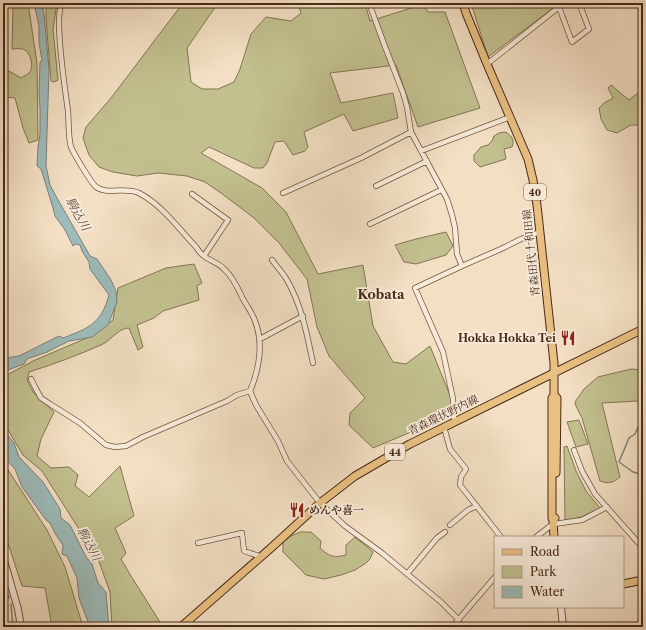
<svg xmlns="http://www.w3.org/2000/svg" width="646" height="630" font-family="'Libre Caslon Text','Noto Serif JP',serif">
	<rect width="100%" height="100%" fill="#f3dfc4"/>
	<filter id="stains"><feTurbulence type="fractalNoise" baseFrequency=".005" numOctaves="4"/><feColorMatrix values="0 0 0 0 .2 0 0 0 0 .09 0 0 0 0 .02 0 0 0 .5 -.17"/></filter>
	<radialGradient id="worn" r=".72"><stop offset=".6" stop-color="#630" stop-opacity="0"/><stop offset="1" stop-color="#630" stop-opacity=".3"/></radialGradient>
	<!-- green -->
	<path fill="#c2c08f" stroke="#857553" d="M13 3H28L37 63 38 140 29 143 23 128 15 98 3 97V79L9 71 21 78C23 76 27 75 29 73 35 67 30 50 22 49 19 48 15 49 12 49Z
		M46 3H57L53 29 58 80 54 82 51 81 46 19Z
		M183 3H218L187 48 191 82 202 89H218L234 82 240 69 251 34 266 17 291 21 301 13 298 3H365L370 21 424 4 428 12H445L480 108 418 127 396 65 330 73 341 103 393 93 398 118 353 131 344 114 304 132 308 147 305 151 293 155 284 141 275 142 267 163 263 168H254L209 147 201 153 262 188 286 212 318 274 363 265 373 326 393 362 406 364 430 346 451 398 449 416 373 448 349 425 350 413 365 398 329 356 317 327 307 279 279 243 254 218 221 193 205 182 187 176 158 173 137 176 113 172 99 167 89 155 83 138 86 127 111 98Z
		M471 3H560L488 57Z
		M611 85 629 100 643 89V127L640 125H631L617 133 607 130 601 119 599 108 604 103 613 98 608 88Z
		M505 132C511 135 515 140 512 147L504 149 506 159 480 167 474 161V155L481 147 488 145 492 141 494 136 499 133Z
		M446 232 453 246 446 255 416 264 404 262 395 245 416 239Z
		M194 264 202 283 197 286 199 300 163 311 154 318 137 325 143 347 138 350 129 328C119 328 112 339 103 344 79 355 54 364 29 372L27 380 33 392 54 412 41 439 37 456 51 468 69 467 78 475 75 486 89 497 120 466 134 516 115 528 126 553 121 559C134 582 149 604 163 627H112L110 592 98 559 42 471 23 455 3 422V377L33 361 89 337 113 320 118 288 166 268Z
		M631 369 643 370V427H641L638 401 602 403 620 477C613 483 609 484 600 481L582 418 576 406 575 402 584 389 598 377Z
		M579 420 588 444 576 447 567 422Z
		M567 446 576 471 586 491 600 508 582 517 565 520 564 447Z
		M3 462 47 530 65 567 83 627H52L45 588 22 586 7 540 5 507 3 500Z
		M300 532H311L321 541 320 548C330 557 334 558 346 555V545L355 537 373 552 370 559 366 563 355 570 341 575 324 579 306 575 283 552V542L291 536Z"/>
	<!-- water -->
	<path fill="#9dbbba" stroke="#7b8179" d="M34 3H42L44 14 49 69 46 166 50 185 57 198 90 256 97 259 111 280 116 291 117 302 108 325 92 337 69 341 47 352 27 359 24 364 5 371 3 373V360L6 358 19 356 59 336 63 338C89 328 101 324 109 295L90 269 89 262 82 251 80 245 76 244 73 246 65 230 55 216 53 208 41 169 37 166 38 147 40 134V109L39 93 40 62 42 60 39 43V26Z
		M3 430 14 443 19 457 43 482 60 509 61 518 70 525 86 557 92 564 98 583 106 592 109 627H90L79 598 77 578 67 556 62 554 63 545 56 535 50 523 46 520 22 487 15 469 3 456Z"/>
	<g fill="none" stroke-linecap="round" stroke-linejoin="round">
		<!-- stream -->
		<path stroke="#7b8179" stroke-width="1.5" d="M643 414 640 416V423L635 434 629 438 619 462 633 472 643 475
			M3 582 9 598
			M11 604 13 627"/>
		<defs>
			<path id="minor" d="M61 3C60 9 59 15 59 21 59 51 64 81 68 111 69 122 68 137 71 147 75 156 89 179 95 186 106 196 126 186 139 193 162 205 178 228 196 247 198 250 201 254 204 256 210 261 219 263 224 269 231 275 238 288 242 297 246 305 252 312 255 321 264 343 259 370 250 391L256 405 278 441 287 461 320 503 345 526 382 553 441 602 459 620
				M369 3 384 44 403 93 407 107 411 132 447 199 452 215 455 228 457 254 462 266
				M559 7 572 42 589 29 579 3
				M487 64 564 3
				M421 151 510 117
				M376 186 427 161
				M283 193 361 158 411 132
				M192 194 228 220 204 256
				M370 224 441 190
				M272 260C277 267 283 273 287 280 302 306 307 335 313 363
				M260 339 303 316
				M31 379 35 387 41 398 50 404 80 423 106 445 115 447 126 446 143 437 227 401 237 395 250 391
				M455 422 453 411V399L443 352 415 288 462 266 501 249 521 239 540 232
				M444 427 450 449 466 469 461 477 460 485 501 537
				M574 450 582 471 595 494 643 548
				M450 525 468 510 477 506
				M536 537 549 527 554 524 582 520 607 507
				M198 543 242 533 244 551 262 557
				M407 574 437 538 445 532
				M452 627 495 577"/>
			<path id="tertiary" d="M3 557 18 609 21 627
				M561 607 563 627"/>
			<path id="primary" d="M463 3 466 13 487 64 528 159 533 180 537 205 554 363V395L552 398V518L553 521
				M554 395 557 398 556 473
				M554 537 553 521 555 518
				M623 584 643 580
				M181 627 272 547 320 503 355 476 410 444 643 329"/>
		</defs>
		<!-- minor casing -->
		<use href="#minor" stroke="#735742" stroke-width="6"/>
		<!-- tertiary casing -->
		<use href="#tertiary" stroke="#735742" stroke-width="8"/>
		<!-- primary casing -->
		<use href="#primary" stroke="#482a17" stroke-width="9"/>
		<!-- minor -->
		<use href="#minor" stroke="#f7ead9" stroke-width="4.5"/>
		<!-- tertiary -->
		<use href="#tertiary" stroke="#f7ead9" stroke-width="6"/>
		<!-- primary -->
		<use href="#primary" stroke="#eac082" stroke-width="7"/>
	</g>
	<!-- icons -->
	<defs>
		<symbol id="restaurant-bare" viewBox="-9 -9 18 18"><path d="M-5-6h1v4h1v-4h1v4h1v-4h1v5L-1.5 .5V6h-2V.5L-5-1ZM5-6V6H3V1.5H1.5Q1.5-4 5-6Z" fill="#8f2418" stroke="#f7ead9" stroke-width="2.5" paint-order="stroke"/></symbol>
	</defs>
	<g fill-rule="evenodd">
		<use href="#restaurant-bare" x="557" y="327" width="22" height="22"/>
		<use href="#restaurant-bare" x="286" y="499" width="22" height="22"/>
	</g>
	<g text-anchor="middle" stroke-width="3.5" stroke-linejoin="round" paint-order="stroke">
		<!-- shield labels -->
		<g fill="#f7ead9" stroke="#7c6451" stroke-width="1">
			<rect x="524" y="184" width="22" height="16" rx="3"/>
			<rect x="385" y="444" width="20" height="16" rx="3"/>
		</g>
		<g font-size="10" font-weight="bold" fill="#482a17">
			<text x="535" y="196">40</text>
			<text x="395" y="456">44</text>
		</g>
		<!-- street labels -->
		<g font-size="11" fill="#482a17" stroke="#f7ead9">
			<text transform="translate(531 253) rotate(-96)" y="4">青森田代十和田線</text>
			<text transform="translate(443 415) rotate(-26)" y="4">青森環状野内線</text>
		</g>
		<!-- poi labels -->
		<g font-size="11" font-weight="bold" fill="#482a17" stroke="#f7ead9" text-anchor="end">
			<text x="556" y="342">Hokka Hokka Tei</text>
			<text x="309" y="514" text-anchor="start">めんや喜一</text>
		</g>
		<!-- water labels -->
		<g font-size="12" font-style="italic" fill="#5d4e40" stroke="#f7ead9">
			<text transform="translate(78 214) rotate(61)" y="4">駒込川</text>
			<text transform="translate(89 544) rotate(62)" y="4">駒込川</text>
		</g>
		<!-- quarter labels -->
		<g font-size="13" font-weight="bold" fill="#482a17" stroke="#f7ead9">
			<text x="381" y="299">Kobata</text>
		</g>
	</g>
	<!-- margin -->
	<rect width="646" height="630" fill="none" stroke="#f3dfc4" stroke-width="16"/>
	<rect x="4" y="4" width="638" height="622" fill="none" stroke="#482a17" stroke-width="2"/>
	<rect x="8" y="8" width="630" height="614" fill="none" stroke="#482a17"/>
	<!-- legend -->
	<rect x="494" y="536" width="130" height="72" fill="#f7ead9" stroke="#b19d8b"/>
	<rect x="502" y="549" width="20" height="6" fill="#eac082" stroke="#b19d8b"/>
	<text x="530" y="556" font-size="12" fill="#482a17">Road</text>
	<rect x="502" y="566" width="20" height="12" fill="#c2c08f" stroke="#b19d8b"/>
	<text x="530" y="576" font-size="12" fill="#482a17">Park</text>
	<rect x="502" y="586" width="20" height="12" fill="#9dbbba" stroke="#b19d8b"/>
	<text x="530" y="596" font-size="12" fill="#482a17">Water</text>
	<rect width="100%" height="100%" filter="url(#stains)"/>
	<rect width="100%" height="100%" fill="url(#worn)"/>
</svg>
